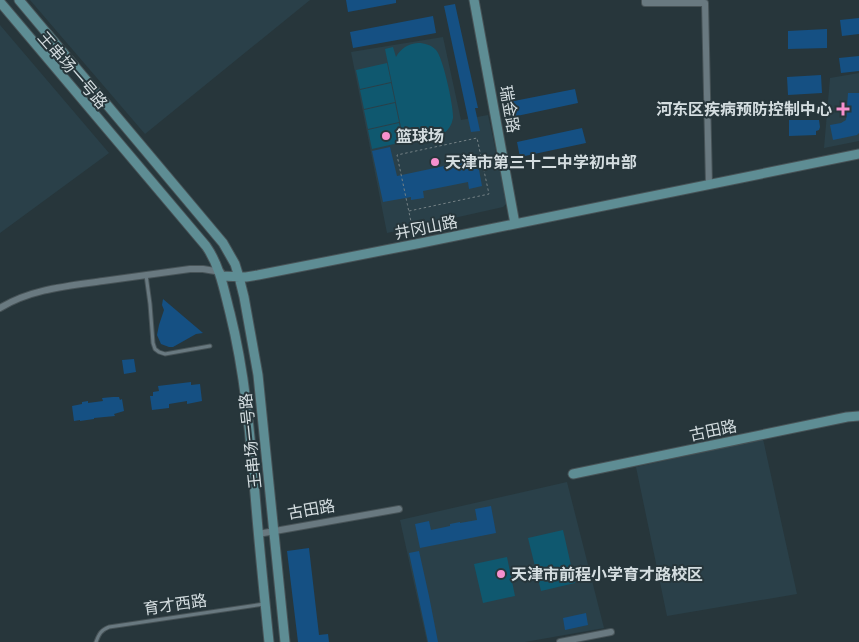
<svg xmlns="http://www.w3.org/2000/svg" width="859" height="642" font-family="Quicksand,'Noto Sans SC',sans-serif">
	<rect width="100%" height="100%" fill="#27363b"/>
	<!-- built -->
	<path fill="#2a4049" d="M30 0H310L145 134Z
		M0 25 109 153 0 233Z
		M443 37 461 120 488 115 507 203 503 207 387 233 351 52Z
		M859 73V141L824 148 830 78Z
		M763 439 797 594 667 616 636 467Z
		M567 482 604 628 525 642H427L400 520Z"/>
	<!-- green -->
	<path fill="#0f586f" d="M418 43C425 43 431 45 436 50 443 57 454 108 453 118 450 137 428 143 413 134L414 140 404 142 385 49 393 47 396 57C401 48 408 44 418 43Z
		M387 63 391 82 360 89 356 70Z
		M391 83 395 102 364 109 360 90Z
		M395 103 399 122 368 129 364 110Z
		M399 123 403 142 372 149 368 130Z
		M563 530 575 583 541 591 528 538Z
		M507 557 515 596 483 603 474 564Z"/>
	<!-- building -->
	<path fill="#155083" d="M346 0H396V3L348 12Z
		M455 4 478 108H475L480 131 471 132 444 6Z
		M433 16 436 33 353 48 350 32Z
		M859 18V34L842 36 840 20Z
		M827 29V48L788 49V31Z
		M859 56V71L841 73 839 58Z
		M821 75 822 93 788 95 787 77Z
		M575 89 578 103 512 117 509 102Z
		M848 93H859V133L857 135 833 140 830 125 841 123 846 120Z
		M789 120H819L820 127 819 130 816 131V135L789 136Z
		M582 128 586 143 520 157 517 142Z
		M390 147 397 176 477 159 482 186 469 189 468 182 423 191 424 198 411 200V197L383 202 372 151Z
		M163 299 203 333 196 334 173 347H169L161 344 157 335 159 325 164 310 162 305Z
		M134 359 136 372 124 374 122 360Z
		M191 382V385L200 384 202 401 187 404V401L169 404V408L152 410 150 396H153V392L159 391 158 386Z
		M113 397H119L120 400 122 399 124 411 114 414 115 416 94 418V419L80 421V420L74 421 72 406 82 404V402L88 401V403L103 401 102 398Z
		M491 506 496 533 420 548 415 524 429 521 431 530 450 526V524L460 522V523L477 520 475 509Z
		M309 548 319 635 328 634 329 642H298L287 551Z
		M419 551 429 596 438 642H428L418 595 409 553Z
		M586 613 588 625 565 630 563 618Z"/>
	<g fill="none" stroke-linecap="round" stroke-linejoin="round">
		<defs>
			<path id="lane" d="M146 275 150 304 153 343 155 349 159 352 165 354 210 346
				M96 642C99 634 101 630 109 627L264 604"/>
			<path id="street" d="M645 0V3H705L709 185
				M0 308C31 289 68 286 103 281 132 277 161 273 190 269H203L221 272
				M258 534 399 509
				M560 642 611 632"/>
			<path id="secondary" d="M19 0 223 243 235 264 239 277 244 297 258 375 285 642
				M474 0 515 224
				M0 2 206 246C220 266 224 290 230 313 245 373 250 433 255 494 259 544 264 593 269 642
				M221 276 246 277 258 275 416 244 859 154
				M573 474 847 417 859 416"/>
		</defs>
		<!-- lane casing -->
		<use href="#lane" stroke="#475357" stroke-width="5"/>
		<!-- street casing -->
		<use href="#street" stroke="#475357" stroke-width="8"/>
		<!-- secondary casing -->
		<use href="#secondary" stroke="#475357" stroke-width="11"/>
		<!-- path -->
		<path stroke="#748185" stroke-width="1" stroke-dasharray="2.5 2.5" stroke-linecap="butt" d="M409 211 489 194 477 138 397 155 414 236"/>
		<!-- lane -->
		<use href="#lane" stroke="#697980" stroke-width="3"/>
		<!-- street -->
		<use href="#street" stroke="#697980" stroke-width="6"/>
		<!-- secondary -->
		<use href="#secondary" stroke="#5e8d94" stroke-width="9"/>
	</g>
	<!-- markers -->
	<g fill="#f790ce" stroke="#27363b" stroke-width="2">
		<path d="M840.5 101.5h5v5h5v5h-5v5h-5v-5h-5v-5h5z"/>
		<circle cx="386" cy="136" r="5"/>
		<circle cx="435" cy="162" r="5"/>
		<circle cx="501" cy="574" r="5"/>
	</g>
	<g text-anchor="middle" stroke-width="4" stroke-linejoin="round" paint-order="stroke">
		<!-- street labels -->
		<g font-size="16" fill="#d4dde0" stroke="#27363b">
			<text transform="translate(73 70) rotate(49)" y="6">王串场一号路</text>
			<text transform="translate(510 109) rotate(80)" y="6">瑞金路</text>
			<text transform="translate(426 227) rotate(-11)" y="6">井冈山路</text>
			<text transform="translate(713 430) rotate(-12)" y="6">古田路</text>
			<text transform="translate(250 441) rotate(-96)" y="6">王串场一号路</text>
			<text transform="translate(311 509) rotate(-10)" y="6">古田路</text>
			<text transform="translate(175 604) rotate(-8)" y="6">育才西路</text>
		</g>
		<!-- poi labels -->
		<g font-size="16" font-weight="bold" fill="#d4dde0" stroke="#27363b" text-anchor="start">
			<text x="832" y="115" text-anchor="end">河东区疾病预防控制中心</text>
			<text x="396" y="142">篮球场</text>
			<text x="445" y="168">天津市第三十二中学初中部</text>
			<text x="511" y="580">天津市前程小学育才路校区</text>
		</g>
	</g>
</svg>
